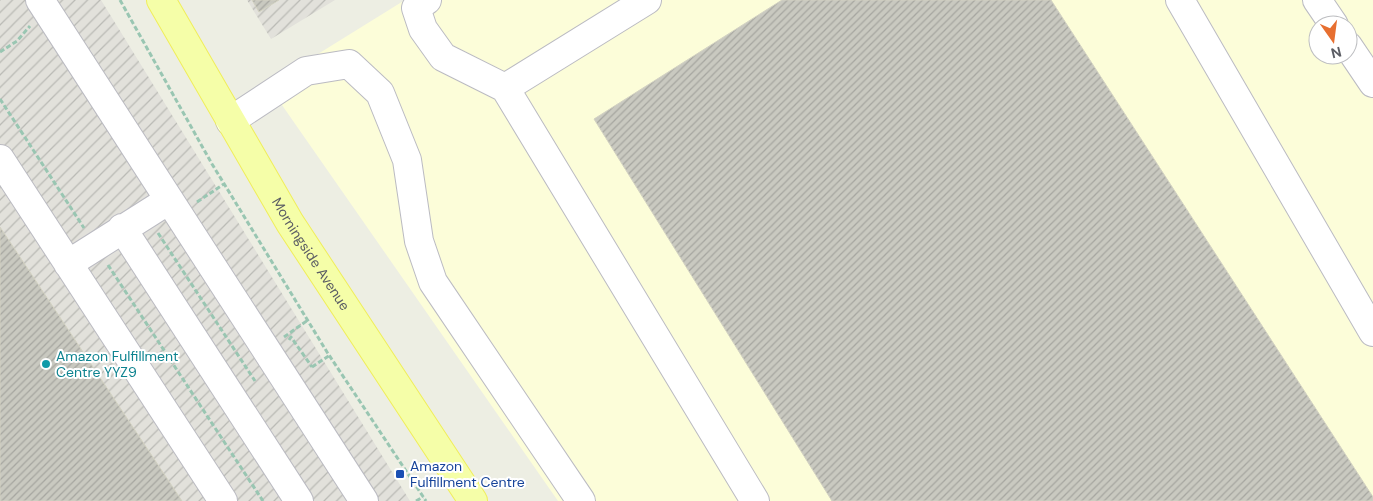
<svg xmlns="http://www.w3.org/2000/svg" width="1373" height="501" font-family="'DM Sans',sans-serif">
	<defs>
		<pattern id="industrial-furrows" width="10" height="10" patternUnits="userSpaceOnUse" patternTransform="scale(1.25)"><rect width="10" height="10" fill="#e2e1db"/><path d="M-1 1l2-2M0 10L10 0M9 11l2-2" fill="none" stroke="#babab5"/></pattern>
		<pattern id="building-hatch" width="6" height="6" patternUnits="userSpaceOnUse" patternTransform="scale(1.25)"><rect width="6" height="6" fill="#c9c9c0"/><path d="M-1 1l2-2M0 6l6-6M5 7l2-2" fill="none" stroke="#a6a6a0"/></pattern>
	</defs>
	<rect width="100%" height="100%" fill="#edeee3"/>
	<!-- commercial -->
	<path fill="#fcfdd9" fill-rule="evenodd" d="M405 0H1373V501H558L268 85ZM1318 25H1348V55H1318Z"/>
	<!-- industrial -->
	<path fill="url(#industrial-furrows)" d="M0 0H101L410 501H0Z
		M247 0H335L271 39Z"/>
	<!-- building -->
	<path fill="url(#building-hatch)" stroke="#d3d2c2" d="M252 0H279L259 12Z
		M782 0H1051L1373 497V501H832L594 119Z
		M0 227 182 501H0Z"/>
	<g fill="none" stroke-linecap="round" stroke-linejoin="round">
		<defs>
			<path id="minor" d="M40 0 364 501
				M427 0 416 8 423 29 443 57 505 88 755 501
				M1180 0 1373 332
				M1317 0 1334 25
				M1348 46 1373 83
				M505 88 647 0
				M230 121 306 71 349 64 380 93 407 160 419 241 433 282 581 501
				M0 159 223 501
				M122 228 299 501
				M68 264 169 200"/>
			<g id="major">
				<path id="s1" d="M161 0 290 223 473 501"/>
			</g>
		</defs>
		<!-- minor casing -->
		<use href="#minor" stroke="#bbbbc2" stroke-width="30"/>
		<!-- major casing -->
		<use href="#major" stroke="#f0ee5a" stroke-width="30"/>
		<!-- path -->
		<path stroke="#99c6b2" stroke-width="3" stroke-dasharray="5 2.5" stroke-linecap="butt" d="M120 0 212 164 327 352 426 501
			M0 52 17 41 30 26
			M0 99 84 228
			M197 202 224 184
			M158 233 255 381
			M108 265 263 501
			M284 337 308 320
			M289 340 291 337 312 367
			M312 367 330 355
			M416 501 423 497"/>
		<!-- minor -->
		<use href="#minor" stroke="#fff" stroke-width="28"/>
		<!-- major -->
		<use href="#major" stroke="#f5fea8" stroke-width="28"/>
	</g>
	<!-- markers -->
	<circle fill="#0f9aa8" stroke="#fff" stroke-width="2" cx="46" cy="364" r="5"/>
	<rect fill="#1a4fb4" stroke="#fff" stroke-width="2" x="395" y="469" width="10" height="10" rx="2.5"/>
	<g text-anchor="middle" stroke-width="4" stroke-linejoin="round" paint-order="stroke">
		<!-- street labels -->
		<g font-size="14" fill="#5b5d64" stroke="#fff">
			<text dy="5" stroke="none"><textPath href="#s1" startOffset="295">Morningside Avenue</textPath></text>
		</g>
		<!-- culture labels -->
		<g font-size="14" fill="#0d838f" stroke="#fff" text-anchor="start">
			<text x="56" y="361">Amazon Fulfillment<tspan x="56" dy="16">Centre YYZ9</tspan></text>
		</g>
		<!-- transit labels -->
		<g font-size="14" fill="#164399" stroke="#fff" text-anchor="start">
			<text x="410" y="471">Amazon<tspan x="410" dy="16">Fulfillment Centre</tspan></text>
		</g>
	</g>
	<!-- north arrow -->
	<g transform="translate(1333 40) rotate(166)"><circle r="24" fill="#ffffff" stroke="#bdbec1"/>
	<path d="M0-4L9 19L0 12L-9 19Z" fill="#e76f30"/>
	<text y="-8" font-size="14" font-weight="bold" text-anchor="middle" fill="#5b5d64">N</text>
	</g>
</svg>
